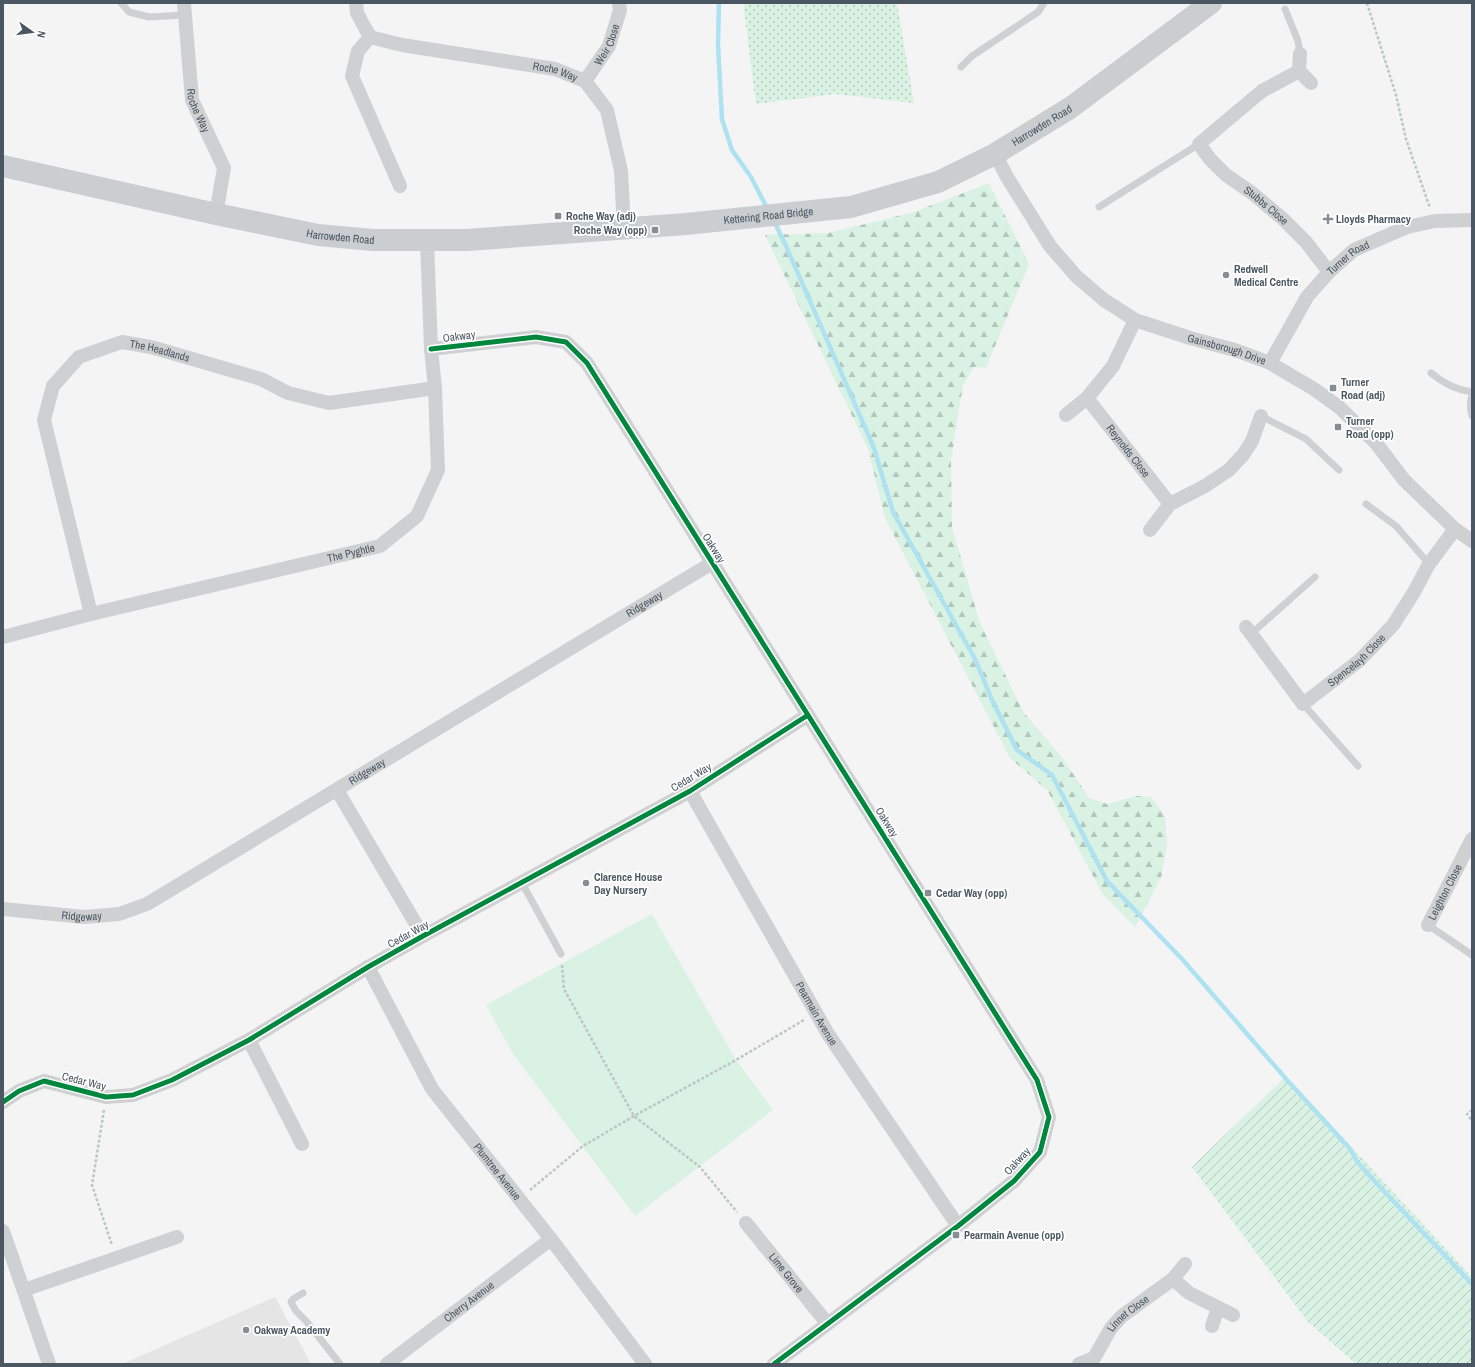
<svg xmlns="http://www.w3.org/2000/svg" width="1475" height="1367" font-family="'Archivo Narrow',sans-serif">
	<defs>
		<pattern id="grass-dots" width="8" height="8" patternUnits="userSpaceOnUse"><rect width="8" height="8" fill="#d9f2e3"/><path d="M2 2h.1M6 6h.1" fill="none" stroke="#b2c7bb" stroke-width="1.8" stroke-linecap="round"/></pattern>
		<pattern id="forest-firs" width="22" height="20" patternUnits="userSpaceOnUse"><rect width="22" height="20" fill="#d9f2e3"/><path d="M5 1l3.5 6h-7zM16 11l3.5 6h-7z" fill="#b2c7bb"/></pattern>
		<pattern id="garden-furrows" width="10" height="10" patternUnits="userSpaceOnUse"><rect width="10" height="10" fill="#d9f2e3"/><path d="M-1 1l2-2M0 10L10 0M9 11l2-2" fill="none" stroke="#b2c7bb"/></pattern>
	</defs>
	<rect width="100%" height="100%" fill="#f4f4f4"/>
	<!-- education -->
	<path fill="#e6e5e6" d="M275 1297 311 1364H122Z"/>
	<!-- grass -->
	<path fill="url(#grass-dots)" d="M743 3H897L914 103 835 94 756 104Z"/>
	<!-- forest -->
	<path fill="url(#forest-firs)" d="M989 183 1029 264 986 368 974 367 963 385 951 461 952 527 980 623 1024 713 1062 757 1089 798 1107 804 1137 796 1151 797 1165 816 1167 845 1161 878 1135 927 1102 893 1047 790 1010 758 885 518 868 449 765 235 828 233 914 212Z"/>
	<!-- park -->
	<path fill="#d9f2e3" d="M652 914 736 1060 773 1110 635 1216 513 1054 486 1005Z"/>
	<!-- garden -->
	<path fill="url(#garden-furrows)" d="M1286 1076 1472 1277V1364H1356L1308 1322 1192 1167Z"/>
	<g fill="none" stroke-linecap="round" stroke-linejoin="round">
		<!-- stream -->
		<path stroke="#aee2f0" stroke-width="4.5" d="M719 3 718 45 722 119 732 150 751 177 768 210
			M774 221 786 246 874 448 893 512 975 659 992 700 1017 750 1052 775 1107 881 1182 959 1287 1080 1350 1149 1358 1163 1380 1187 1472 1284"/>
		<!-- path -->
		<path stroke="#bcc7c4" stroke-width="2.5" stroke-dasharray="3 2" stroke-linecap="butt" d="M1367 3 1396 95 1406 139 1430 208
			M562 965 564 989 634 1116 700 1167 737 1212
			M104 1110 92 1185 112 1245
			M1472 1110 1467 1114 1472 1121
			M530 1190 583 1146 634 1116 736 1060 804 1020"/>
		<!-- lane -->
		<path stroke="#ced0d2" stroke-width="7" d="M121 3 129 12 149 17 185 15
			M1285 9 1298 41 1300 54
			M961 67 972 56 1038 12 1044 3
			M1099 207 1199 144
			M1431 373C1443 383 1456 390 1472 392
			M1472 396C1469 403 1470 409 1472 416
			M1261 416 1306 439 1339 470
			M1366 504 1396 526 1429 564
			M1252 633 1315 577
			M1303 704 1358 766
			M522 883 561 954
			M1428 925 1472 955
			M303 1293 293 1299 291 1302 296 1311 307 1322 340 1364"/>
		<!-- street -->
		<g stroke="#ced0d2" stroke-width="14">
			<path id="s1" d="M184 3 192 100 224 168 216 214"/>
			<path id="s2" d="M356 3 357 13 370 37 402 45 555 69 585 81 607 110 621 171 624 229"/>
			<path d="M370 37 358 51 352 76 400 186"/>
			<path d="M1300 54 1299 71 1311 83"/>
			<path id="s3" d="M1299 71 1262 91 1199 144 1210 159 1226 175 1252 193 1283 219 1306 242 1329 272"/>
			<path id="s4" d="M585 81 609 46 620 10 619 3"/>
			<path id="s5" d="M995 154 1007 177 1050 246 1076 276 1104 300 1135 320 1190 338 1235 350 1270 363 1314 389 1339 407 1376 443 1404 480 1455 529 1472 541"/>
			<path d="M431 349 536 337 566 342 587 363 1037 1080 1049 1117 1040 1152 1014 1181 958 1226 774 1364"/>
			<path id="s6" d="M1270 363 1307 297 1329 272 1354 250 1407 227 1435 221 1472 220"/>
			<path id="s7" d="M1087 398 1170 504"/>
			<path d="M1066 415 1087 398 1113 366 1135 320"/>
			<path d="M1150 530 1170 504 1205 486 1229 470 1243 455 1252 441 1261 416"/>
			<path id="s8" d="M91 614 44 420 53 386 79 357 122 342 151 347 261 379 288 393 329 403 435 388"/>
			<path id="s9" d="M1246 627 1303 704 1360 660 1393 625 1414 592 1429 564 1455 529"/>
			<path id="s10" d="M3 637 91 614 380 546 417 516 438 470 435 388 431 349 427 241"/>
			<path d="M337 790 423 936"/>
			<path id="s11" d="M690 791 828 1034 958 1226"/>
			<path id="s12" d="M3 909 84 917 119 914 147 904 712 563"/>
			<path id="s13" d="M1428 925 1472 839"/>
			<path id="s14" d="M368 967 432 1089 551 1239 645 1364"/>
			<path d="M249 1040 302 1144"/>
			<path d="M3 1102 19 1091 44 1081 106 1097 133 1095 172 1080 249 1040 368 967 423 936 690 791 808 715"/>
			<path id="s15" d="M746 1223 827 1323"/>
			<path d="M3 1231 49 1364"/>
			<path d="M1173 1279 1189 1293 1233 1315"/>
			<path d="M24 1290 177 1237"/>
			<path d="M1212 1326 1218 1308"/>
			<path id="s16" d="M387 1364 551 1239"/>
			<path id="s17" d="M1079 1364 1094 1358 1111 1328 1122 1316 1173 1279 1185 1264"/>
		</g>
		<!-- primary -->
		<path stroke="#caced1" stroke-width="22" id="s18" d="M3 166 216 214 318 235 373 240H467L686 224 851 207 938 182 995 154 1070 108 1211 3"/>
		<defs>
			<path id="cycleway" d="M431 349 536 337 566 342 587 363 1037 1080 1049 1117 1040 1152 1014 1181 958 1226 774 1364
				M3 1102 19 1091 44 1081 106 1097 133 1095 172 1080 249 1040 368 967 423 936 690 791 808 715"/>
		</defs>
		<!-- cycleway casing -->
		<use href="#cycleway" stroke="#fff" stroke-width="8"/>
		<!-- cycleway -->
		<use href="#cycleway" stroke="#00873e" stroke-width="5"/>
	</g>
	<!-- markers -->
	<g fill="#868d94" stroke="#fff" stroke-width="1.5">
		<rect x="554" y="212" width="8" height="8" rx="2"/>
		<path d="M1326 213h4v4h4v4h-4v4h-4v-4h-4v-4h4z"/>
		<rect x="651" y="226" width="8" height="8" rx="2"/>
		<circle cx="1226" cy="275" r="4"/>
		<rect x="1329" y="384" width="8" height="8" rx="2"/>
		<rect x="1334" y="423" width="8" height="8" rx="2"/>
		<circle cx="586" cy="883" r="4"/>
		<rect x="924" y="889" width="8" height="8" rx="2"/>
		<rect x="952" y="1231" width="8" height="8" rx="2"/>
		<circle cx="246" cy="1330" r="4"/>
	</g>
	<g text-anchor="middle" stroke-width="3.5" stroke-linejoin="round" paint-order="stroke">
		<!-- street labels -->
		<g font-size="11" fill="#4a5661" stroke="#fff">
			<text dy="4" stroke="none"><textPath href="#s4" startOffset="43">Weir Close</textPath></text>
			<text dy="4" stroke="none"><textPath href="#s2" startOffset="226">Roche Way</textPath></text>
			<text dy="4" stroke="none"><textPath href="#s1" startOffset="109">Roche Way</textPath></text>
			<text dy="4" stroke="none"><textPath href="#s18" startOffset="1066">Harrowden Road</textPath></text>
			<text dy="4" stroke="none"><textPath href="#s3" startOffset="216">Stubbs Close</textPath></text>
			<text dy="4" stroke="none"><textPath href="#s18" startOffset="774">Kettering Road Bridge</textPath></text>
			<text dy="4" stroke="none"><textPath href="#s18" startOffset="345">Harrowden Road</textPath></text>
			<text dy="4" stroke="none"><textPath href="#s6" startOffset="133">Turner Road</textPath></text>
			<text transform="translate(459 336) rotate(-7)" y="4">Oakway</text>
			<text dy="4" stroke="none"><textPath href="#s5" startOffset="317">Gainsborough Drive</textPath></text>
			<text dy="4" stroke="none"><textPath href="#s8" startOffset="358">The Headlands</textPath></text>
			<text dy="4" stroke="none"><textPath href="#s7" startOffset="67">Reynolds Close</textPath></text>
			<text transform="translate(714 548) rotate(58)" y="4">Oakway</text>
			<text dy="4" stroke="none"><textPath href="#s10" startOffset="358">The Pyghtle</textPath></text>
			<text dy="4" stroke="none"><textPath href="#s12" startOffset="727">Ridgeway</textPath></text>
			<text dy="4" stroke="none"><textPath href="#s9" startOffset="165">Spencelayh Close</textPath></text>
			<text dy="4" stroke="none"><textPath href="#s12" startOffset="403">Ridgeway</textPath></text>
			<text transform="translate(691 777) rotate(-31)" y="4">Cedar Way</text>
			<text transform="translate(887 822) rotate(58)" y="4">Oakway</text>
			<text dy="4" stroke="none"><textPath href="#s13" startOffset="37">Leighton Close</textPath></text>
			<text dy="4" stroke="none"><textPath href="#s12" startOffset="79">Ridgeway</textPath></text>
			<text transform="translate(408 934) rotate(-29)" y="4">Cedar Way</text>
			<text dy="4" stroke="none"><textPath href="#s11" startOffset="256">Pearmain Avenue</textPath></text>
			<text transform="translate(84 1081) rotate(14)" y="4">Cedar Way</text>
			<text transform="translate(1017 1161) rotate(-47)" y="4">Oakway</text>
			<text dy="4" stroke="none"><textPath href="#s14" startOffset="243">Plumtree Avenue</textPath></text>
			<text dy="4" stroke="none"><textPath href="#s15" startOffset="64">Lime Grove</textPath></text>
			<text dy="4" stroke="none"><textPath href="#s16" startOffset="103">Cherry Avenue</textPath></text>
			<text dy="4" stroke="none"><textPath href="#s17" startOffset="73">Linnet Close</textPath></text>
		</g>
		<!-- poi labels -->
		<g font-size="11" font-weight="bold" fill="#4a5661" stroke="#fff" text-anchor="start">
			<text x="566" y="220">Roche Way (adj)</text>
			<text x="1336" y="223">Lloyds Pharmacy</text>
			<text x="647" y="234" text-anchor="end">Roche Way (opp)</text>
			<text x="1234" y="273">Redwell<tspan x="1234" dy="13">Medical Centre</tspan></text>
			<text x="1341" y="386">Turner<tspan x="1341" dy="13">Road (adj)</tspan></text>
			<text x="1346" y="425">Turner<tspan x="1346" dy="13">Road (opp)</tspan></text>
			<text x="594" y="881">Clarence House<tspan x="594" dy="13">Day Nursery</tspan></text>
			<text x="936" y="897">Cedar Way (opp)</text>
			<text x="964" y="1239">Pearmain Avenue (opp)</text>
			<text x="254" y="1334">Oakway Academy</text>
		</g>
	</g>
	<!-- border -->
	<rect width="1475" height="1367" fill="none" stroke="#4a5661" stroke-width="8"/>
	<!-- north arrow -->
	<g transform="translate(32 32) rotate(104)" stroke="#ffffff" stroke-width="3" paint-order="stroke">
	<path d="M0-3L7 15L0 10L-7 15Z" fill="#4a5661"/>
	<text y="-6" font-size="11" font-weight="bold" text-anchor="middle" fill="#4a5661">N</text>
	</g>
</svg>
